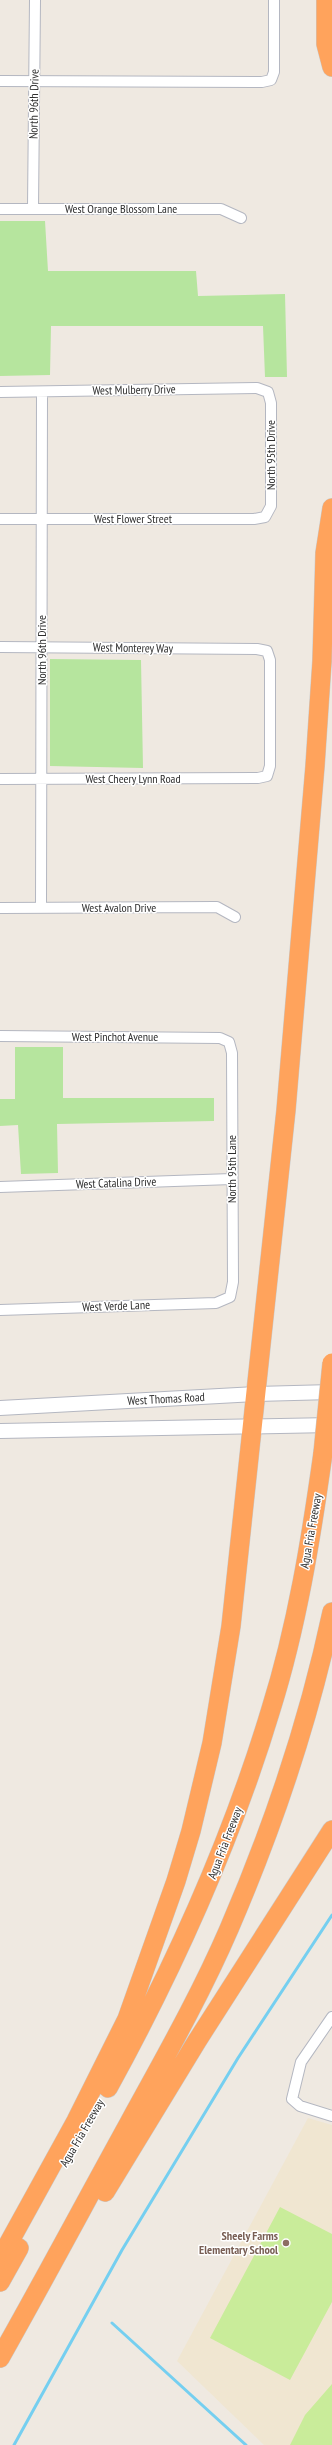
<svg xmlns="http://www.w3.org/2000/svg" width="332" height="2445" font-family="'PT Sans Narrow',sans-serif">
	<rect width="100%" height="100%" fill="#efe9e1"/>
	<!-- education -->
	<path fill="#f0e6d1" d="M308 2118 332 2125V2445H264L177 2361Z"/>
	<!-- green -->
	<path fill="#b6e59e" d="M0 221H45L48 271H196L198 296 285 294 287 377H265L263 326H51L50 375 0 376Z
		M50 659 141 660 143 768 50 766Z
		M15 1047H63V1098H214V1121L57 1124 58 1173 21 1174 18 1125 0 1126V1099H15Z"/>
	<!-- pitch -->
	<path fill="#c9ec9a" d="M280 2207 332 2234V2302L290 2380 210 2338Z
		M332 2384V2445H290L305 2415Z"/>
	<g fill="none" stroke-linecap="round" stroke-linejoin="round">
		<!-- stream -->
		<path stroke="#75cff0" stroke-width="3" d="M112 2323 246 2445
			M14 2445 122 2250 238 2058 332 1915"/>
		<defs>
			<path id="street" d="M0 81 262 82 271 80 274 72V0
				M33 208 35 0
				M0 209H221L241 218
				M0 392 257 388 268 392 271 403V506L265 517 254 519H0
				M0 647 257 649 267 651 270 660V766L267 776 258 778 0 779
				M0 908 217 907 235 917
				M41 908 42 392
				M0 1036 220 1038 229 1042 232 1053 233 1282 230 1297 216 1303 0 1310
				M0 1187 232 1179
				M332 2017 301 2062 292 2099 300 2106 332 2116"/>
			<path id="secondary" d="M0 1408 256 1394 332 1392
				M0 1431 332 1425"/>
			<path id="highway" d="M326 0V44L332 67
				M108 2088C175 1966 231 1842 271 1709 297 1626 311 1539 323 1453
				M105 2192 197 2041 332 1830
				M0 2259 76 2121 127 2019 176 1881 191 1831 212 1743 231 1626 286 1110 315 766 322 661 325 553 332 508
				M0 2282 19 2248
				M0 2358C44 2280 86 2201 129 2123 164 2059 200 1996 229 1929 273 1827 309 1720 332 1612"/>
		</defs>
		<!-- street casing -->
		<use href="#street" stroke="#b4b7c1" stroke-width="12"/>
		<!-- secondary casing -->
		<use href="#secondary" stroke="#b4b7c1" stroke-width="16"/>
		<!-- highway casing -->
		<use href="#highway" stroke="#c9c9c9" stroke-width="20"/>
		<!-- street -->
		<use href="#street" stroke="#fff" stroke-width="10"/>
		<!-- secondary -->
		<use href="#secondary" stroke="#fff" stroke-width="14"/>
		<!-- highway -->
		<use href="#highway" stroke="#ffa35c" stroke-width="19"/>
		<defs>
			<path id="highway-bridge" d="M323 1453 332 1363"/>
		</defs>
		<!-- highway-bridge casing -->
		<use href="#highway-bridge" stroke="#c9c9c9" stroke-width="20" stroke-linecap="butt"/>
		<!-- highway-bridge -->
		<use href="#highway-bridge" stroke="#ffa35c" stroke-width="19"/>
	</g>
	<!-- markers -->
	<circle fill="#8d6e63" stroke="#fff" stroke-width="1.5" cx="286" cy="2243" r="4"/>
	<g text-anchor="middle" stroke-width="3" stroke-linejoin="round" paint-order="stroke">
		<!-- street labels -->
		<g font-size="12" fill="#2e2e2e" stroke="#fff">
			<text transform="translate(34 104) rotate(-89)" y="4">North 96th Drive</text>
			<text x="121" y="213">West Orange Blossom Lane</text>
			<text transform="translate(134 390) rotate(-1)" y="4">West Mulberry Drive</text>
			<text transform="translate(271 455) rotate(-90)" y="4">North 95th Drive</text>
			<text x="133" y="523">West Flower Street</text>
			<text transform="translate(133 648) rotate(1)" y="4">West Monterey Way</text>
			<text transform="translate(42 650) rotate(-90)" y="4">North 96th Drive</text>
			<text x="133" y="783">West Cheery Lynn Road</text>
			<text x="119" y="912">West Avalon Drive</text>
			<text x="115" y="1041">West Pinchot Avenue</text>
			<text transform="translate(232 1169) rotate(-90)" y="4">North 95th Lane</text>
			<text transform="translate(116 1183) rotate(-2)" y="4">West Catalina Drive</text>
			<text transform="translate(116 1306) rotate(-2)" y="4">West Verde Lane</text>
			<text transform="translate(166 1399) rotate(-3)" y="4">West Thomas Road</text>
			<text transform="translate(311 1531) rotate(-80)" y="4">Agua Fria Freeway</text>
			<text transform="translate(225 1843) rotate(-69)" y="4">Agua Fria Freeway</text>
			<text transform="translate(82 2133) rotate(-60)" y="4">Agua Fria Freeway</text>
		</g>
		<!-- education labels -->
		<g font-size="12" font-weight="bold" fill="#785e54" stroke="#fff" text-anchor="end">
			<text x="278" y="2240">Sheely Farms<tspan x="278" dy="14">Elementary School</tspan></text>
		</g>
	</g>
</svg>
